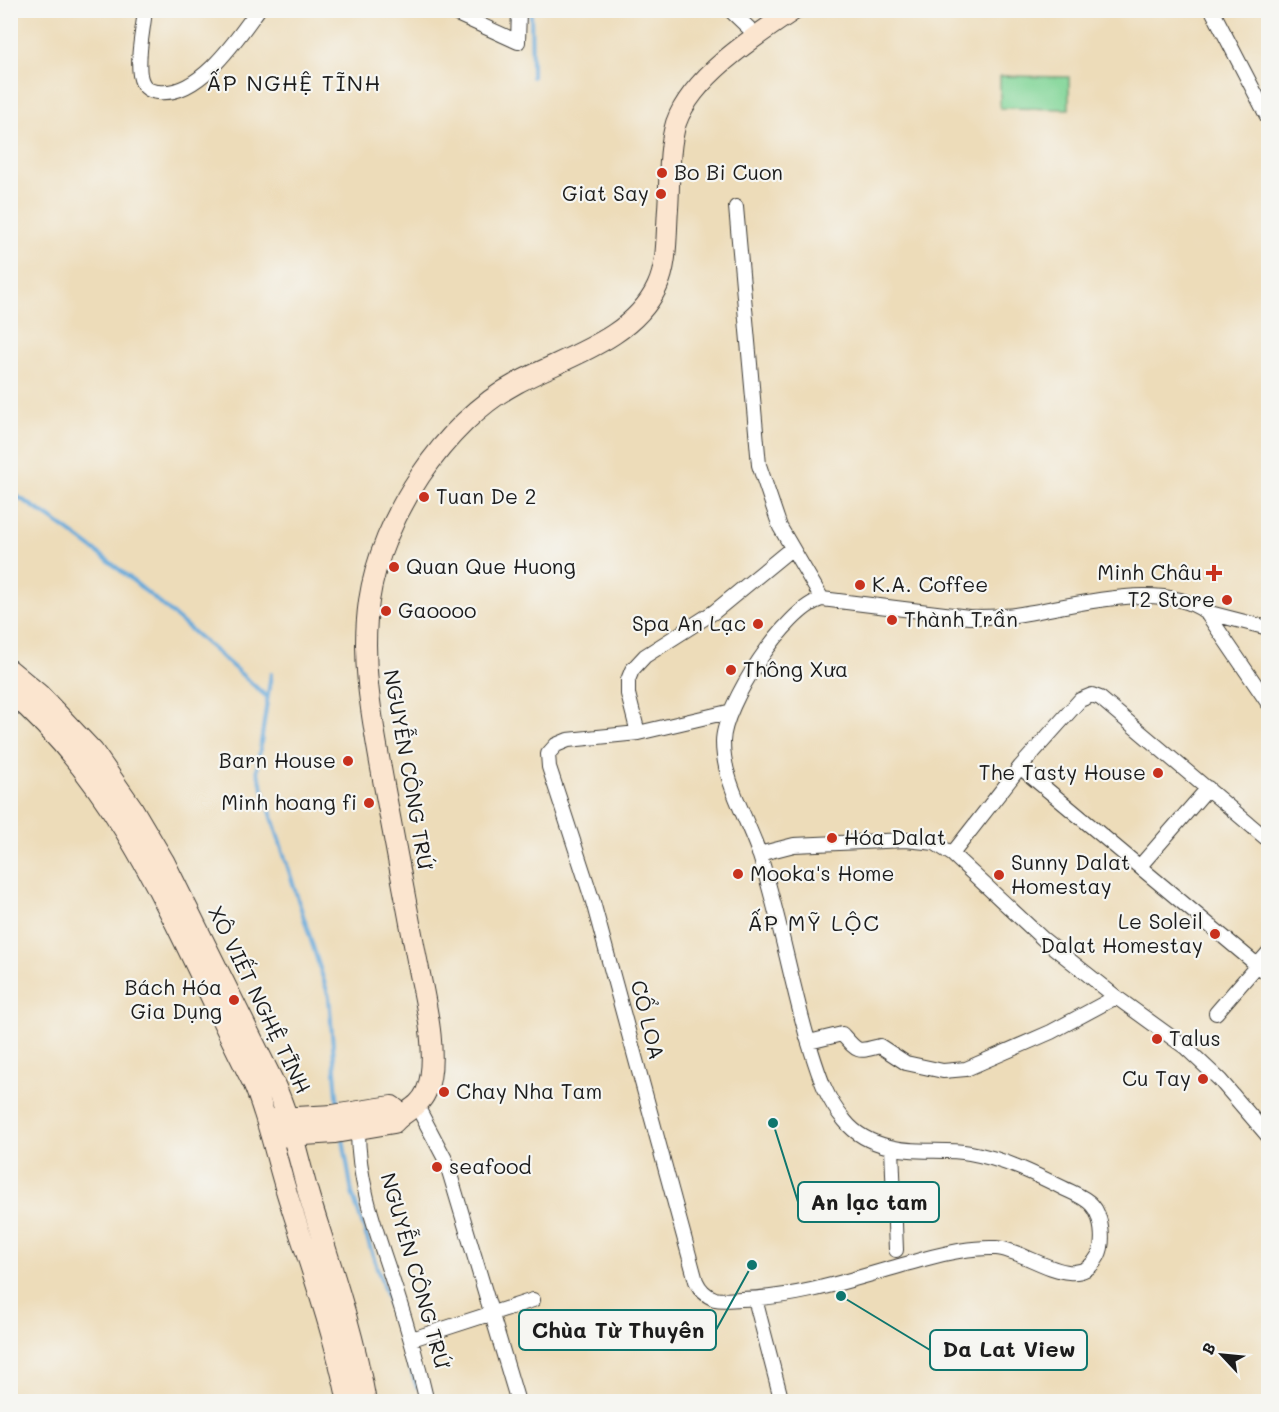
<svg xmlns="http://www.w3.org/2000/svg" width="1279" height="1412" font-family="Mali,sans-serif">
	<rect width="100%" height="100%" fill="#f6f6f2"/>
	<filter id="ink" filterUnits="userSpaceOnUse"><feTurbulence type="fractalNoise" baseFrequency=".0167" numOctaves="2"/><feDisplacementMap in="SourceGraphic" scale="12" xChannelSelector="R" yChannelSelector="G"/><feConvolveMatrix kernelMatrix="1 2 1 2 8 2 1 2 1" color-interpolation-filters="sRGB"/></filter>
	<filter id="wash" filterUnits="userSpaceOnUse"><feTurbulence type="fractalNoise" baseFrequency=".008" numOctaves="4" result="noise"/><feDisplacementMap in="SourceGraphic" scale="24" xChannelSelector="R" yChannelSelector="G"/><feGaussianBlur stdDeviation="1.35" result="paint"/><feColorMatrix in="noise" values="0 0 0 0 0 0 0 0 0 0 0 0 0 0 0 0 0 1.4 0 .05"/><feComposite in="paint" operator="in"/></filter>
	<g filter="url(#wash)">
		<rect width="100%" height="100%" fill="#eddcb9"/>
		<!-- green -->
		<path fill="#81d597" stroke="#4e785a" stroke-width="1.5" d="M1000 76 1069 77V109L1000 108Z"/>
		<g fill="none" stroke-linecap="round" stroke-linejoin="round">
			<!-- stream -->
			<path stroke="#65a9da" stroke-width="4" d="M531 10 532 77
				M10 492C104 549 185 625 267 697
				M271 674 257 770 329 997 338 1108
				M343 1139 352 1193 417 1387"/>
		</g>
	</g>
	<g filter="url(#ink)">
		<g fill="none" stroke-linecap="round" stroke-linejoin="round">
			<defs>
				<path id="street" d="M145 10C143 31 137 55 140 75 142 86 147 91 158 92 199 97 237 39 258 10
					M448 10 518 42 519 10
					M730 10 756 35
					M1212 10 1268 118
					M736 207 759 465 780 527 822 599
					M1206 612 1268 628
					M728 712 638 733 568 740 556 745 548 754 549 767 593 902 696 1281C700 1290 706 1296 715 1299 723 1301 733 1299 741 1299 804 1298 864 1275 924 1259 945 1253 973 1247 996 1248 1028 1250 1077 1296 1098 1256 1105 1243 1102 1216 1092 1205 1085 1197 1073 1193 1063 1188 1033 1173 1004 1159 970 1153 944 1148 916 1154 890 1147 873 1143 856 1135 845 1121 823 1095 817 1068 807 1037 790 977 779 915 760 856 748 819 723 782 723 742 723 706 786 608 822 599L969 617C984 617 1000 617 1015 615 1067 608 1160 578 1206 612L1268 703
					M638 733 628 694V680L632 670 645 656 714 612 792 548
					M1020 767 1268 974
					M759 854 794 845 906 840 935 843 952 854 1043 939 1116 997 1185 1047 1220 1080 1268 1136
					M952 854 1020 767 1080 700 1092 695 1100 698 1268 840
					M1140 866 1208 788
					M1216 1013 1268 953
					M809 1042 842 1034C859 1053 857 1052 880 1046L906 1063 943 1071 966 1069 1051 1032 1116 997
					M417 1106 446 1161 518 1402
					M358 1131C358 1187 379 1238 396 1291 408 1328 418 1364 427 1402
					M892 1148 896 1250
					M755 1299 782 1402
					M412 1339 533 1300"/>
				<path id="secondary" d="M10 670 40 695 93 751 132 807 164 861 273 1081C291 1119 298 1159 310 1199 331 1266 354 1332 366 1402
					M10 692C130 794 184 950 254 1085 270 1124 277 1164 290 1203 311 1269 334 1333 348 1402
					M278 1118 333 1115 392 1106 402 1114
					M273 1137 335 1133 394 1123C404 1111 419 1108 426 1092 441 1058 423 991 416 955 405 898 395 841 384 785 373 723 360 664 369 601 381 519 444 422 517 383 565 357 632 340 657 287 668 264 666 234 668 209 670 181 668 150 676 123 692 77 755 36 794 10"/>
			</defs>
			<!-- street casing -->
			<use href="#street" stroke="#3b3934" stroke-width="16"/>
			<!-- secondary casing -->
			<use href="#secondary" stroke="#3b3934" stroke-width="22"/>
			<!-- street -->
			<use href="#street" stroke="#fff" stroke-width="14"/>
			<!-- secondary -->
			<use href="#secondary" stroke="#fbe5cf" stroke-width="20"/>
		</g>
	</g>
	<!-- markers -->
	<g fill="#c8321e" stroke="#f6f6f2" stroke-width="2">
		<circle cx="662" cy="173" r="6"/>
		<circle cx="661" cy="194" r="6"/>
		<circle cx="424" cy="497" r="6"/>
		<circle cx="394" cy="567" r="6"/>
		<path d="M1211 564h6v6h6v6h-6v6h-6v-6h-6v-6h6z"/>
		<circle cx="860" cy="585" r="6"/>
		<circle cx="1227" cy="600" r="6"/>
		<circle cx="386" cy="611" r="6"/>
		<circle cx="892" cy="620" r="6"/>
		<circle cx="758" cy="624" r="6"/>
		<circle cx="731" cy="670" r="6"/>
		<circle cx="348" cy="761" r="6"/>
		<circle cx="1158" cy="773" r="6"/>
		<circle cx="369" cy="803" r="6"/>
		<circle cx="832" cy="838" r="6"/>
		<circle cx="738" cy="874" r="6"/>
		<circle cx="999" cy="875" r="6"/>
		<circle cx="1215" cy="934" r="6"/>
		<circle cx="234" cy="1000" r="6"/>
		<circle cx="1157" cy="1039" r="6"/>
		<circle cx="1203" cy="1079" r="6"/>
		<circle cx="444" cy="1092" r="6"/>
		<circle cx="437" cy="1167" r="6"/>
	</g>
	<g text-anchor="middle" stroke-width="4.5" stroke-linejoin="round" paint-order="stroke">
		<!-- poi labels -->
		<g font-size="21" fill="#1c1c1c" stroke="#f6f6f2" text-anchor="start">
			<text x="674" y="180">Bo Bi Cuon</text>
			<text x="649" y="201" text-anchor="end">Giat Say</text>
			<text x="436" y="504">Tuan De 2</text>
			<text x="406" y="574">Quan Que Huong</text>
			<text x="1202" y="580" text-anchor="end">Minh Châu</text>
			<text x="872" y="592">K.A. Coffee</text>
			<text x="1215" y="607" text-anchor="end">T2 Store</text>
			<text x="398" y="618">Gaoooo</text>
			<text x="904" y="627">Thành Trần</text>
			<text x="746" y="631" text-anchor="end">Spa An Lạc</text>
			<text x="743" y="677">Thông Xưa</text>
			<text x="336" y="768" text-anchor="end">Barn House</text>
			<text x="1146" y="780" text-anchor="end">The Tasty House</text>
			<text x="357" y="810" text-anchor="end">Minh hoang fi</text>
			<text x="844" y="845">Hóa Dalat</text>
			<text x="1011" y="870">Sunny Dalat<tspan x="1011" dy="24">Homestay</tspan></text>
			<text x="750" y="881">Mooka's Home</text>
			<text x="1203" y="929" text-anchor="end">Le Soleil<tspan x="1203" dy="24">Dalat Homestay</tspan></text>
			<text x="222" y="995" text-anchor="end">Bách Hóa<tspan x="222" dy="24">Gia Dụng</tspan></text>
			<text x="1169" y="1046">Talus</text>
			<text x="1191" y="1086" text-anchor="end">Cu Tay</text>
			<text x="456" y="1099">Chay Nha Tam</text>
			<text x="449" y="1174">seafood</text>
		</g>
		<!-- street labels -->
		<g font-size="21" fill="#1c1c1c" stroke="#f6f6f2">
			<text transform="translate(408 770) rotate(80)" y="7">NGUYỄN CÔNG TRỨ</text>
			<text transform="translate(259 1000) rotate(64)" y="7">XÔ VIẾT NGHỆ TĨNH</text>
			<text transform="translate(647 1020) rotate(76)" y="7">CỔ LOA</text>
			<text transform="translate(415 1271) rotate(74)" y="7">NGUYỄN CÔNG TRỨ</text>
		</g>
		<!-- neighbourhood labels -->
		<g font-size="22" letter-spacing="1.5" fill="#1c1c1c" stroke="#f6f6f2">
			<text x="294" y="91">ẤP NGHỆ TĨNH</text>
			<text x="814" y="931">ẤP MỸ LỘC</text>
		</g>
	</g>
	<!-- callouts -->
	<path fill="none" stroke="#0f766e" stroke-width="2" d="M773 1123L798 1202M752 1265L716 1330M841 1296L930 1350"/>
	<g fill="#0f766e" stroke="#f6f6f2" stroke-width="2">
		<circle cx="773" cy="1123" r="6"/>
		<circle cx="752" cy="1265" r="6"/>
		<circle cx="841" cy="1296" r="6"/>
	</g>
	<g fill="#f6f6f2" stroke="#0f766e" stroke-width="2">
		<rect x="798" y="1182" width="141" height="40" rx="6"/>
		<rect x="519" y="1310" width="197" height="40" rx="6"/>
		<rect x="930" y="1330" width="157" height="40" rx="6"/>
	</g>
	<g font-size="22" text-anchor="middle" font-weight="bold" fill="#1c1c1c">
		<text x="869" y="1210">An lạc tam</text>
		<text x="618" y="1338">Chùa Từ Thuyên</text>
		<text x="1009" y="1357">Da Lat View</text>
	</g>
	<!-- margin -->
	<rect width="1279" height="1412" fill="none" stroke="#f6f6f2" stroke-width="36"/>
	<!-- north arrow -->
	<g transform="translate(1222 1355) rotate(296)" stroke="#f6f6f2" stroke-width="4.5" paint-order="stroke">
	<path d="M0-4.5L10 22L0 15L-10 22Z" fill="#1c1c1c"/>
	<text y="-9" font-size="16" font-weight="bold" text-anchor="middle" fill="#1c1c1c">B</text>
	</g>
</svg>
